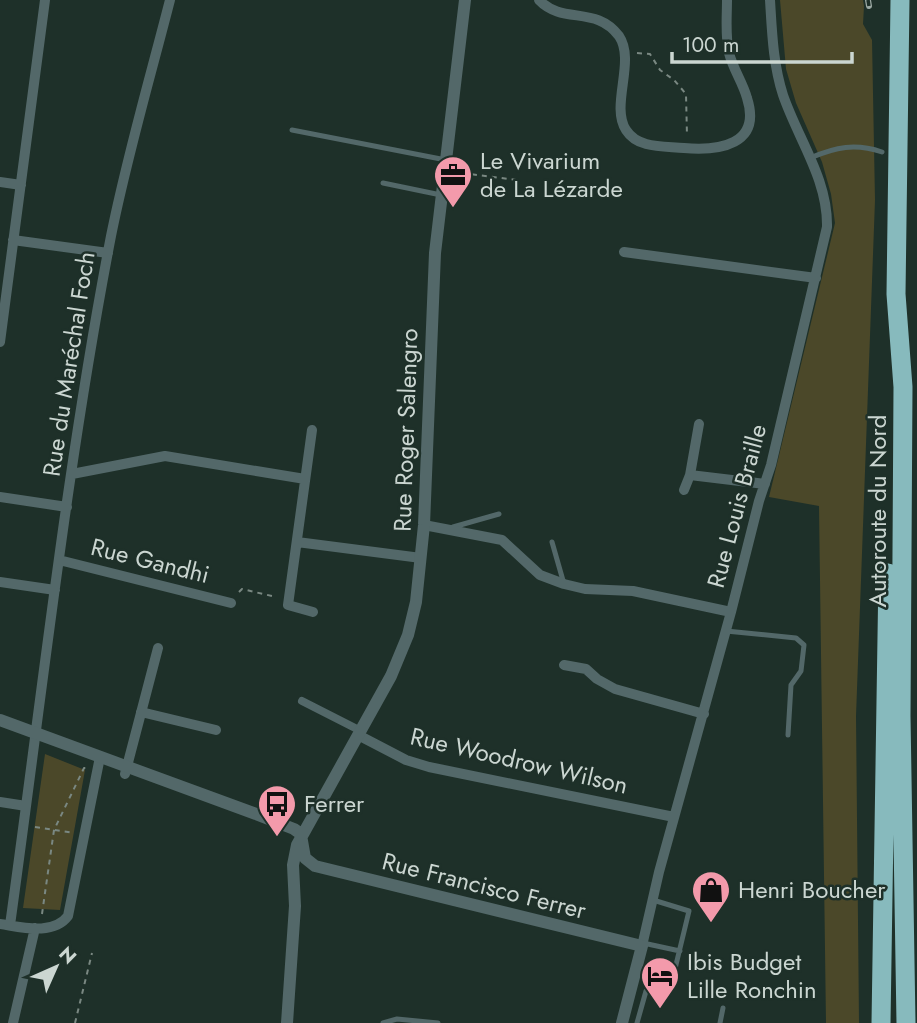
<svg xmlns="http://www.w3.org/2000/svg" width="917" height="1023" font-family="Jost,sans-serif">
	<rect width="100%" height="100%" fill="#1e3029"/>
	<!-- green -->
	<path fill="#4b4829" d="M780 0H863L864 6 863 24 872 40 875 200 856 716 859 1023H826L819 506 769 497 835 223 831 194 822 162 796 103 786 69Z
		M45 754 85 770 60 910 23 908Z"/>
	<g fill="none" stroke-linecap="round" stroke-linejoin="round">
		<!-- path -->
		<path stroke="#7a8882" stroke-width="2" stroke-dasharray="5 5" stroke-linecap="butt" d="M637 53 650 54 660 70 674 80 686 94 687 136
			M462 173 517 180 515 191
			M239 592 242 589 276 597
			M35 827 74 833
			M42 914 54 830 84 768H86
			M75 1023 92 953"/>
		<!-- service -->
		<path stroke="#536869" stroke-width="5" d="M292 130 446 160
			M810 158C836 147 855 143 882 152
			M383 183 441 195
			M453 527 499 514
			M552 542 564 584
			M726 631 796 638 804 645 801 671 791 685 788 735
			M653 900 689 911 674 973
			M643 943 680 951
			M383 1023 397 1019 438 1023
			M637 1023 646 991
			M720 1023 723 1008"/>
		<!-- pedestrian -->
		<path stroke="#536869" stroke-width="8" d="M302 701 361 731"/>
		<!-- minor -->
		<path stroke="#536869" stroke-width="10" d="M539 0C563 25 596 5 619 36 636 61 610 106 626 130 638 149 664 146 684 148 719 151 762 145 747 98 743 83 733 69 729 53 725 36 727 17 727 0
			M0 182 21 185
			M13 240 108 253
			M624 252 816 278
			M0 342 45 0
			M312 430 288 605 313 612
			M72 474 165 456 305 479
			M690 475 765 484
			M684 490 690 475 699 424
			M0 497 67 507
			M424 525 502 540 540 575 564 584 585 589 633 591 731 612
			M297 542 421 558
			M59 560 231 603
			M0 582 55 590
			M564 665 586 669 597 679 615 689 704 714
			M141 712 216 730
			M358 735 406 760 429 767 674 817
			M125 774 158 648
			M0 802 26 806
			M0 924C21 927 53 936 68 916L100 757
			M10 925C42 695 67 464 111 236 127 156 150 78 170 0
			M642 946 659 872 731 612 759 501 771 465 827 227C828 179 798 139 783 95 773 64 772 32 770 0
			M13 1023 35 928"/>
		<!-- tertiary -->
		<path stroke="#536869" stroke-width="12" d="M0 720 256 814 294 829 301 834
			M301 835 305 858 315 866 642 946 622 1023
			M287 1023 295 906 293 865 297 845 391 676 408 635 416 602 424 525 435 253 465 0"/>
		<!-- motorway -->
		<path stroke="#87babd" stroke-width="19" d="M900 0 896 294 903 387 901 716 906 1023
			M881 1023 888 573"/>
		<defs>
			<path id="rail" d="M868 0 869 6"/>
		</defs>
		<!-- rail casing -->
		<use href="#rail" stroke="#9daaa4" stroke-width="6"/>
		<!-- rail -->
		<use href="#rail" stroke="#1e3029" stroke-width="3.5" stroke-dasharray="10" stroke-linecap="butt"/>
	</g>
	<!-- icons -->
	<defs>
		<symbol id="office-pin" viewBox="-11 -11 22 30"><path d="M0 17L-7.5 6A9.5 9.5 0 1 1 7.5 6Z" fill="#f39aab" stroke="#1e3029"/><path d="M-6-3h4V-5.5h4V-3h4V5H-6ZM-1-4.5V-3h2v-1.5ZM-6 0V1H6V0Z" fill="#111"/></symbol>
		<symbol id="bus-pin" viewBox="-11 -11 22 30"><path d="M0 17L-7.5 6A9.5 9.5 0 1 1 7.5 6Z" fill="#f39aab" stroke="#1e3029"/><path d="M-5-6H5V4H4V6H2V4H-2V6H-4V4H-5ZM-3.5-4V0h7V-4ZM-3.5 1.2v1.5H-2V1.2ZM2 1.2v1.5H3.5V1.2Z" fill="#111"/></symbol>
		<symbol id="shop-pin" viewBox="-11 -11 22 30"><path d="M0 17L-7.5 6A9.5 9.5 0 1 1 7.5 6Z" fill="#f39aab" stroke="#1e3029"/><path d="M-5-2.5h2.3a2.7 3.5 0 0 1 5.4 0H5L5.5 6h-11ZM-1.5-2.5h3a1.5 2.3 0 0 0-3 0Z" fill="#111"/></symbol>
		<symbol id="hotel-pin" viewBox="-11 -11 22 30"><path d="M0 17L-7.5 6A9.5 9.5 0 1 1 7.5 6Z" fill="#f39aab" stroke="#1e3029"/><path d="M-6-4.5h1.5V1H6V5H4.5V3h-9V5H-6ZM-4 0a1.8 1.8 0 1 1 3.6 0ZM.5 0V-2.5h3Q6-2.5 6 0Z" fill="#111"/></symbol>
	</defs>
	<g fill-rule="evenodd">
		<use href="#office-pin" x="431" y="153" width="44" height="60"/>
		<use href="#bus-pin" x="255" y="782" width="44" height="60"/>
		<use href="#shop-pin" x="689" y="868" width="44" height="60"/>
		<use href="#hotel-pin" x="638" y="954" width="44" height="60"/>
	</g>
	<g text-anchor="middle" stroke-width="5" stroke-linejoin="round" paint-order="stroke">
		<!-- poi labels -->
		<g font-size="24" fill="#cbd6d1" stroke="#1e3029" text-anchor="start">
			<text x="480" y="169">Le Vivarium<tspan x="480" dy="28">de La Lézarde</tspan></text>
			<text x="304" y="812">Ferrer</text>
			<text x="738" y="898">Henri Boucher</text>
			<text x="687" y="970">Ibis Budget<tspan x="687" dy="28">Lille Ronchin</tspan></text>
		</g>
		<!-- street labels -->
		<g font-size="24" fill="#cbd6d1" stroke="#1e3029">
			<text transform="translate(69 364) rotate(-81)" y="8">Rue du Maréchal Foch</text>
			<text transform="translate(406 430) rotate(-88)" y="8">Rue Roger Salengro</text>
			<text transform="translate(737 506) rotate(-75)" y="8">Rue Louis Braille</text>
			<text transform="translate(878 511) rotate(-90)" y="8">Autoroute du Nord</text>
			<text transform="translate(150 561) rotate(14)" y="8">Rue Gandhi</text>
			<text transform="translate(519 761) rotate(13)" y="8">Rue Woodrow Wilson</text>
			<text transform="translate(484 886) rotate(14)" y="8">Rue Francisco Ferrer</text>
		</g>
	</g>
	<!-- north arrow -->
	<g transform="translate(56 967) rotate(45)" stroke="#1e3029" stroke-width="5" paint-order="stroke">
	<path d="M0-5L12 26L0 18L-12 26Z" fill="#cbd6d1"/>
	<text y="-10" font-size="19" font-weight="bold" text-anchor="middle" fill="#cbd6d1">N</text>
	</g>
	<!-- scale -->
	<path d="M672 52v10h180v-10" fill="none" stroke="#cbd6d1" stroke-width="3.5"/>
	<text x="682" y="52" font-size="21" fill="#cbd6d1" stroke="#1e3029" stroke-width="5" paint-order="stroke">100 m</text>
</svg>
